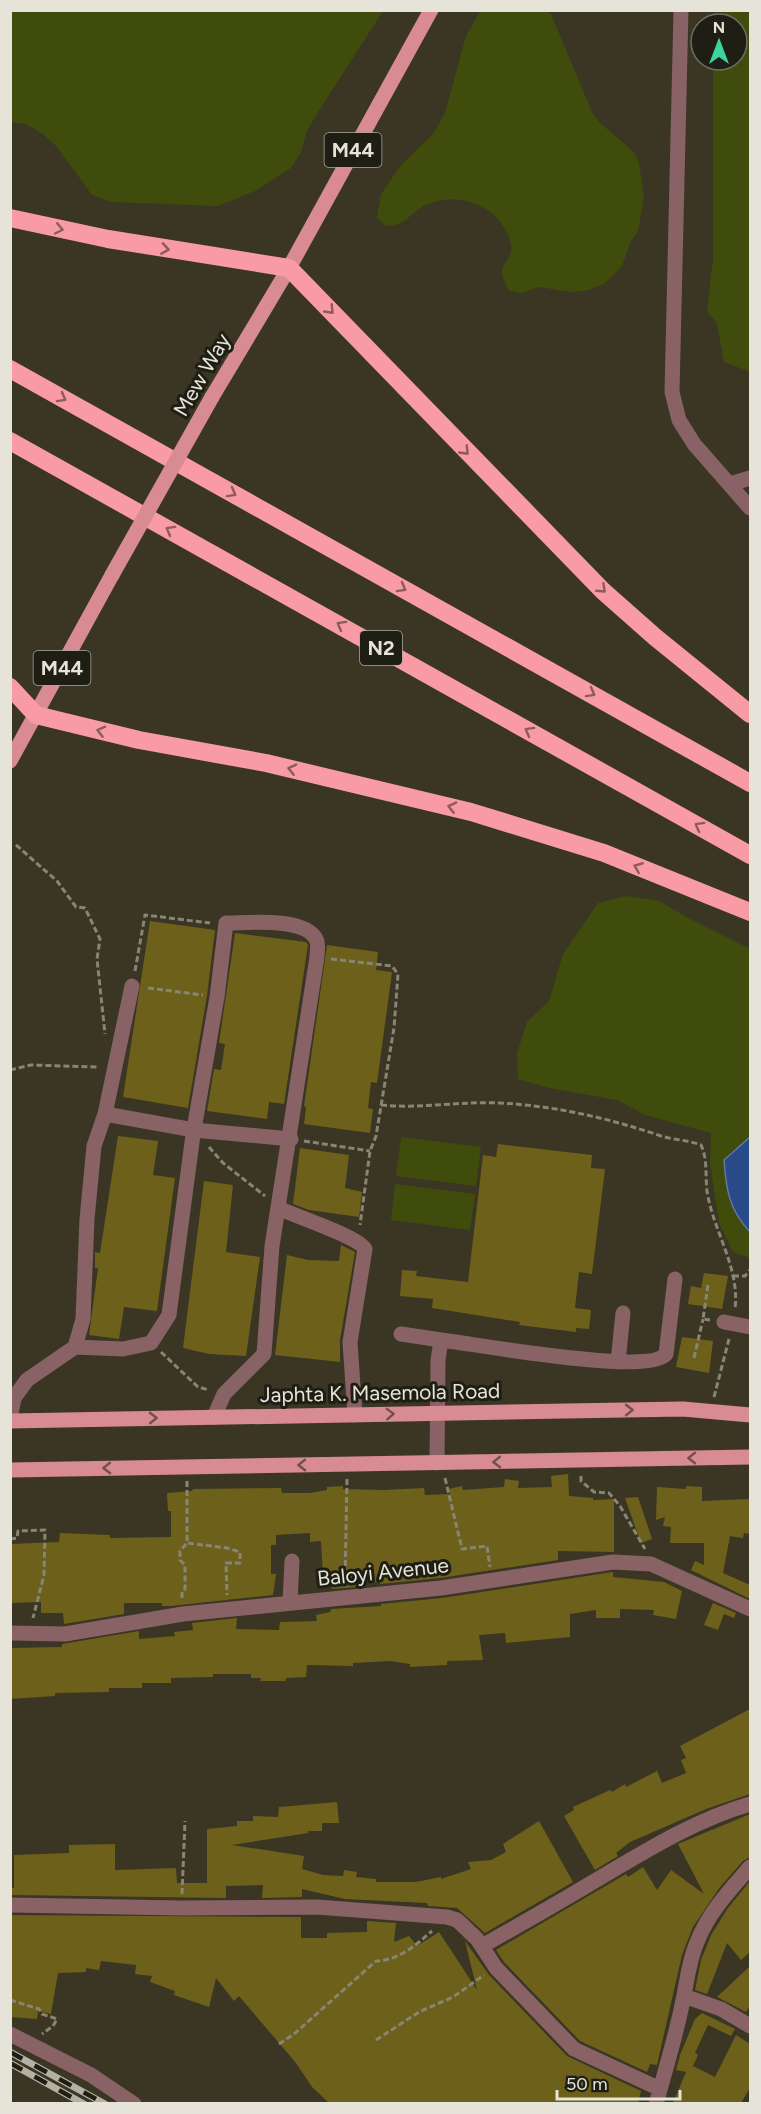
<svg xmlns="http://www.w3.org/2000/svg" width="761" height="2114" font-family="Figtree,sans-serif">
	<rect width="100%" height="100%" fill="#3a3623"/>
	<!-- green -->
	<path fill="#404c0c" d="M11 10H383V11L318 112 307 131 301 152 291 168 255 191 218 206 111 202 92 195 57 147 43 134 26 124 11 122Z
		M480 11H546L551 14 592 112 599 122 634 152 639 163 644 197 638 231 631 241 622 266 605 283 589 290 571 292 539 287 522 293 510 291C490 262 515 264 511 244 503 208 460 189 426 205 409 213 408 225 386 226L377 218 381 194 388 184 401 165 433 134 445 113 466 36Z
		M725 11H750V372L724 362 717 324 707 311 713 259V60H737V24H719Z
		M626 896 659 901 686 917 750 949V1137L744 1144 729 1153 742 1223 750 1232V1258L733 1252 719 1223 710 1163 711 1133 645 1115 617 1100 549 1088 518 1079 517 1053 527 1022 549 1001 563 954 598 903Z
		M401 1137 481 1147 476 1186 396 1176Z
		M395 1184 475 1194 470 1230 391 1220Z"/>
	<!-- water -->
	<path fill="#284a88" stroke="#6178a0" stroke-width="1.5" d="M750 1137V1232C729 1210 726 1189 724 1160Z"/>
	<!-- building -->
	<path fill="#6d601a" d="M150 921 215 930 207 996 188 1108 123 1097Z
		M235 933 306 942 308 945 284 1104 269 1102 267 1119 207 1111 214 1069 221 1070 225 1044 219 1043Z
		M327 945 378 952 376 970 392 972 377 1083 371 1082 368 1108 373 1109 370 1133 304 1124 306 1107 304 1106Z
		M118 1136 158 1141 153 1175 175 1178 157 1311 124 1307 119 1339 89 1335 98 1268H95V1252L100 1253Z
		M498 1144 592 1155 591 1168 605 1169 592 1274 579 1272 575 1308 591 1310 589 1329 576 1328V1332L519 1325 520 1322 432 1308 433 1299 400 1296 402 1270 417 1271 416 1276 468 1282 483 1155 496 1157Z
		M300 1148 349 1155 345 1188 362 1192 359 1217 309 1210 293 1204Z
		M204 1181 233 1185 226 1252 260 1257 246 1356 209 1354 183 1348Z
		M341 1245 355 1252 340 1340V1362L275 1355 287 1255 308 1260 339 1261Z
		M704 1273 728 1276 722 1309 688 1304 691 1286 701 1288Z
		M682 1337 713 1341 709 1373 676 1367Z
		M568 1474 569 1496 593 1498V1500L614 1499V1552L558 1551V1560L440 1578 380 1584V1582H357V1587L332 1589 334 1574 323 1576 321 1541 310 1542V1533L276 1535V1545H271V1574H276L273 1595 171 1606H162V1603H124V1614L64 1624 63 1613H41V1602L10 1603V1544L59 1542 60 1533 110 1535V1538L171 1537V1511H168L167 1493 192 1491 193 1489 281 1488 282 1493H310L327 1490V1487L343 1486V1489L384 1490 424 1488 425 1495 450 1494 449 1489 462 1486 463 1490 504 1487 505 1479 519 1481 518 1488 552 1487 551 1476Z
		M686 1486 702 1487V1501L750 1499V1534L744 1533 743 1538 730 1536 723 1573 750 1585V1599L691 1570 695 1561 704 1565V1543H670L671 1527 663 1526 665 1517 656 1520 657 1487 686 1489Z
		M638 1497 652 1539 641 1543 625 1498Z
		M613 1572V1577L664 1582 682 1591 676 1619 653 1615 654 1610 620 1609V1618H596V1610L570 1614V1637L506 1643 505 1633 479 1635 483 1660 447 1661V1665L410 1667V1664L390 1661 353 1663V1666L307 1665 306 1677 286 1678V1681H260L261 1678H251V1674H213V1677L171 1678V1683H142V1688H109V1692L55 1693V1696L10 1699V1648L62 1647V1644L139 1631V1639L175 1636 174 1632 193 1630 192 1623 237 1618 236 1629 279 1630 280 1622 317 1621 316 1615 330 1612 331 1609 381 1606V1604L442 1598Z
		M713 1603 736 1613 734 1618 724 1614 718 1630 704 1625Z
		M750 1709V1794L706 1809 630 1842 616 1853 618 1856 595 1870 564 1816 574 1810 573 1807 610 1790 612 1792 625 1784 626 1787 657 1771 662 1783 686 1773 681 1760 686 1758 680 1746Z
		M337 1802 339 1823H322V1831H308V1833L232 1845 304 1856 302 1869 323 1875 343 1876 344 1870 357 1872 356 1877 376 1879V1882H416L441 1877V1879L471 1869 468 1862 491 1860 506 1852 503 1844 539 1821 573 1882 485 1933 457 1908 428 1906 427 1903 345 1899 302 1889V1897L262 1898 263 1885 226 1886V1898L10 1895V1888H14V1855L69 1853V1845L115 1844V1870L176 1868 177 1883H207V1829L237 1826V1821H253V1816L278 1817 279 1807Z
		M750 1814V1857L743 1861 720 1887 693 1927 682 1955 657 2065 650 2064 647 2072 580 2041 504 1962 496 1950 626 1874 628 1877 643 1867 657 1890 671 1870 704 1894 678 1844Z
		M750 1881V1952L741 1960 727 1943 707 1994 695 1990 701 1960 711 1935 728 1908Z
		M10 1915 301 1917V1938H327V1933L367 1932V1921L396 1923 394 1942 409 1936 417 1946 439 1932 477 1990 465 1941 489 1975 567 2056 641 2091 638 2103H329L312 2087 296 2063 239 1996 234 2001 216 1978 209 2007 174 1995 175 1991 150 1982 152 1976 135 1974 136 1965 101 1961 99 1970 86 1968V1972L58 1973 51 2014 38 2011 37 2019 10 2017Z
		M750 1966V2006L746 2012 717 1997Z
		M702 2013 735 2029 731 2036 708 2025 695 2053 698 2055 693 2066 715 2077 736 2035 750 2044V2088L741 2103H673L686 2072 676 2070 680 2055 695 2019Z"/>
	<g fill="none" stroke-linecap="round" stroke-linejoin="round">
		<!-- path -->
		<path stroke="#888575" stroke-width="3" stroke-dasharray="6 3" stroke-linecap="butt" d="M16 845 57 881 76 907 85 908 100 939 97 959 105 1034
			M331 959 392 966 398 974 394 1028 376 1136 370 1151 360 1225
			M135 971 145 915 210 923
			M148 988 203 995
			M10 1070 31 1065 98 1067
			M381 1105C421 1109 460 1101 500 1103 556 1106 608 1118 661 1136 674 1140 688 1140 701 1145 708 1160 705 1175 707 1191 713 1231 740 1267 735 1309
			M304 1141 370 1151
			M209 1147 223 1163 265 1196
			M733 1276H745L750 1270
			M708 1285 703 1319 710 1320
			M161 1352 198 1387 209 1390
			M694 1358 703 1319
			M714 1397 729 1339
			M581 1476V1481L594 1492 609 1493 620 1506 645 1549
			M445 1478 462 1549 487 1546 490 1567
			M187 1481V1543L227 1548 240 1552V1563H226L227 1595
			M10 1539 17 1538 18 1531 45 1530 44 1575 33 1618
			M345 1584 347 1479
			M182 1598V1591L185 1589V1565L180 1560V1551L187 1543
			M182 1894 185 1821
			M10 2000 39 2009 42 2014 57 2019 53 2026 42 2034
			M376 2040 419 2012 453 1997 484 1975
			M279 2044 294 2034 376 1961C399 1960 415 1946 432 1931"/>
		<!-- minor -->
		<path stroke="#886265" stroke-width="15" d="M681 10 672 392 679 420 694 444 750 508
			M730 484 750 478
			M105 1114 194 1130 291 1139
			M278 1208C295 1216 359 1237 365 1249L350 1342 355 1415
			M724 1322 750 1327
			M401 1334 441 1340
			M75 1347 123 1349 151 1343 169 1315 193 1135 217 997 226 923C248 923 304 917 316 939 319 944 317 951 317 957L272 1246 264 1354 224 1394 214 1417
			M618 1362 623 1313
			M10 1419 14 1398 27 1380 75 1347 83 1319 87 1219 94 1146 105 1114 132 986
			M437 1463 438 1360 441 1340C475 1344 648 1376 666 1354L675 1279
			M290 1602 292 1561
			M10 1633 65 1634 183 1614 441 1588 613 1562 651 1564 750 1609
			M10 1905 181 1908 317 1907 447 1917 457 1920 477 1939 496 1968 574 2049 660 2089
			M482 1946C521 1924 560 1902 598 1879 647 1850 695 1820 750 1804
			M684 1996 721 2009 750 2026
			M10 2034 91 2075 134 2104
			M656 2104C665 2071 675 2039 682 2005 687 1983 688 1963 697 1942 709 1912 729 1891 750 1867"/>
		<!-- major -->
		<path stroke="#d88b93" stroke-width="15" d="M212 397 289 268 431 10
			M10 761 112 575
			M10 1421 683 1409 750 1415
			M10 1470 750 1457"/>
		<!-- highway -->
		<path stroke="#f89ba5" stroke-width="18" d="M10 218 108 239 289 268 603 591 655 637 750 714
			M10 369 750 783
			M10 441 750 855
			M10 687 36 715 139 740 266 763 471 812 604 853 750 912"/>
		<defs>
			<path id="rail" d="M10 2052 105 2104
				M10 2063 84 2104"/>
		</defs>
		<!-- rail casing -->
		<use href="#rail" stroke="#b3b1a3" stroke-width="7"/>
		<!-- rail -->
		<use href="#rail" stroke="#1f1e15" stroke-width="4.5" stroke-dasharray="14" stroke-linecap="butt"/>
		<!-- major-bridge -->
		<path stroke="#d88b93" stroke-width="15" d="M112 575 212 397"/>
	</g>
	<!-- one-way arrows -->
	<defs><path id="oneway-chevron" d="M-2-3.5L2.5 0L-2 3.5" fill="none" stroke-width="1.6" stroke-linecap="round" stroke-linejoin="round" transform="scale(1.5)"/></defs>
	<g stroke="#8c5c5d">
		<use href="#oneway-chevron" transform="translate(59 229) rotate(12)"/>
		<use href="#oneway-chevron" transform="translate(165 249) rotate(9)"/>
		<use href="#oneway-chevron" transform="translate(330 310) rotate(46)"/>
		<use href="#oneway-chevron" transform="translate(62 398) rotate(29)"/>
		<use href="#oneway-chevron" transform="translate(465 451) rotate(46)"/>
		<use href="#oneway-chevron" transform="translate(232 493) rotate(29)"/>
		<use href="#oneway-chevron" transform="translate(170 530) rotate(-151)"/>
		<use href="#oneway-chevron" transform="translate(402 588) rotate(29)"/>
		<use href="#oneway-chevron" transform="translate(602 589) rotate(43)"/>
		<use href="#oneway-chevron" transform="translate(341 625) rotate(-151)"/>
		<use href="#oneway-chevron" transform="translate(591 693) rotate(29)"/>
		<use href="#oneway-chevron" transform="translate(101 731) rotate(-166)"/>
		<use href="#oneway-chevron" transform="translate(529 731) rotate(-151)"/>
		<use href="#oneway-chevron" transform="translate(292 769) rotate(-167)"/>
		<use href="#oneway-chevron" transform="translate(452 807) rotate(-167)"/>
		<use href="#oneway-chevron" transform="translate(699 826) rotate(-151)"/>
		<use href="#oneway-chevron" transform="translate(638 867) rotate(-158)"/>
	</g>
	<g stroke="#724f4e">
		<use href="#oneway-chevron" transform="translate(629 1410) rotate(-1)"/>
		<use href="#oneway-chevron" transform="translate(390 1414) rotate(-2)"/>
		<use href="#oneway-chevron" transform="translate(153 1418) rotate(-1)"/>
		<use href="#oneway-chevron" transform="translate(692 1458) rotate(179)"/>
		<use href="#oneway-chevron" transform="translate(497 1462) rotate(179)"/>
		<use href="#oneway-chevron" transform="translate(302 1465) rotate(179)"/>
		<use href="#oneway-chevron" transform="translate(107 1468) rotate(179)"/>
	</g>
	<g text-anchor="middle" stroke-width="6" stroke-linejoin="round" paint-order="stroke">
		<!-- shield labels -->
		<g fill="#1f1e15" stroke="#aaa99e" stroke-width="1.5">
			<rect x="324.5" y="133" width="57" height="34" rx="4.5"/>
			<rect x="360" y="631" width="42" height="34" rx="4.5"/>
			<rect x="33.5" y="651" width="57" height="34" rx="4.5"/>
		</g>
		<g font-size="20" font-weight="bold" fill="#e6e4d8">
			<text x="353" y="157">M44</text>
			<text x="381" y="655">N2</text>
			<text x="62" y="675">M44</text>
		</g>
		<!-- street labels -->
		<g font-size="21" fill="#e6e4d8" stroke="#1f1e15">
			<text transform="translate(202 375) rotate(-60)" y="7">Mew Way</text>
			<text transform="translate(380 1393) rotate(-1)" y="7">Japhta K. Masemola Road</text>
			<text transform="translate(383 1572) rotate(-6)" y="7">Baloyi Avenue</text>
		</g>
	</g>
	<!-- border -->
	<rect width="761" height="2114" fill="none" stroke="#e6e4d8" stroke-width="24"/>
	<!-- north arrow -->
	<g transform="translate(719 42)"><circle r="28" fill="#1f1e15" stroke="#6f6d63" stroke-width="1.5"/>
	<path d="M0-4.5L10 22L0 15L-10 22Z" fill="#3dd4a3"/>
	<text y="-9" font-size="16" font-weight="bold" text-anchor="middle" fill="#e6e4d8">N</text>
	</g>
	<!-- scale -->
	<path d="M557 2090v9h123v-9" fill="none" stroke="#e6e4d8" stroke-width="3"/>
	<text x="566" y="2090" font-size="18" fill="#e6e4d8" stroke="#1f1e15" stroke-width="4.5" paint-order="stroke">50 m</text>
</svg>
